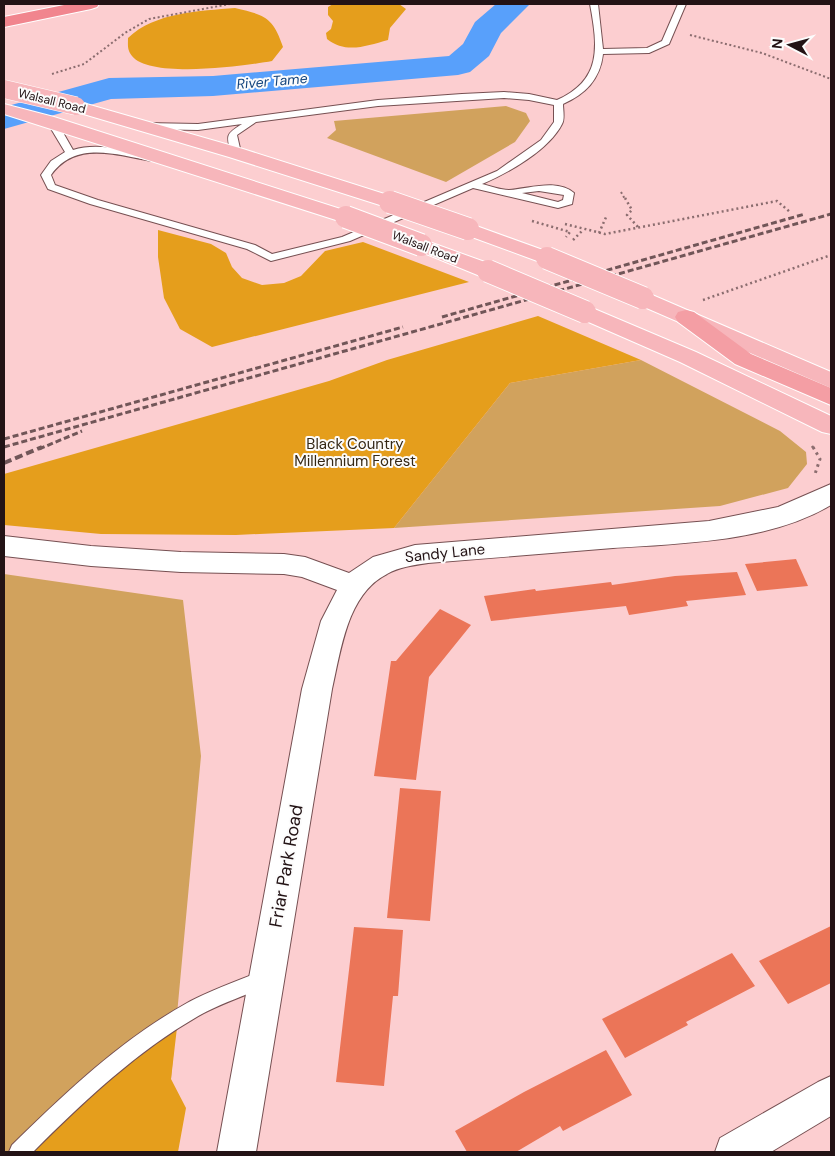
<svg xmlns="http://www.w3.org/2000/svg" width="835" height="1156" font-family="'DM Sans',sans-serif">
	<rect width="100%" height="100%" fill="#fcced0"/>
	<!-- green -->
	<path fill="#d1a25d" d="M506 106 526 113 530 121 515 142 446 182 327 138 336 130 334 121Z
		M641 360 780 431 806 452 807 464 788 488 720 506 394 528 510 383Z
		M4 574 183 600 201 756 171 1079 155 1152H4Z"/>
	<!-- forest -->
	<path fill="#e59e1c" d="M333 4H399L406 9 390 28 388 40C366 46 346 54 327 39L326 33 331 29 333 21 328 15V7Z
		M235 8C265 15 273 17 283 47L272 61C245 66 150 79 132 56 127 50 128 45 128 38 155 12 200 11 235 8Z
		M158 230 211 244 226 253 232 267 242 278 262 285 284 283 301 276 325 251 363 242 469 282 212 347 180 329 164 298 158 257Z
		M538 316 641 360 510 383 394 528 236 535 101 534 4 525V474L329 381 387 360Z
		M178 1019 171 1079 186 1108 178 1152H19L47 1125Z"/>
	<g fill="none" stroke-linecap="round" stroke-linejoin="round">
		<!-- river -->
		<path fill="#58a0fb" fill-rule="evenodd" d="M496 4H530L501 33 489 56 470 72 458 75 213 96 111 99 4 129V107L109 78 213 76 449 56 463 44 475 22Z"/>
	</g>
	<!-- building -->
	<path fill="#eb7558" d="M796 559 808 586 757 591 745 564Z
		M737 572 746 595 686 601 688 606 629 615 626 606 491 621 484 596 535 589 536 591 611 582 612 585 675 576Z
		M440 609 471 625 429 677 416 780 374 776 391 661H396Z
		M400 788 441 791 430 921 387 918Z
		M831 926V983L788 1004 759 961Z
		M354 927 403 930 398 996H393L384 1086 336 1082Z
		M732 953 755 986 686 1022 688 1025 625 1058 602 1019Z
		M606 1050 632 1095 563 1131 560 1126 516 1152H467L455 1131 524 1092Z"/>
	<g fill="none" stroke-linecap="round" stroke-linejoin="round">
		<defs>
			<path id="service" d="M590 4H598L603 49 647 48 662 41 678 4H686L669 44 649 53 603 54C600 80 585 94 563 104 563 110 565 119 562 124 549 150 508 173 482 184 490 186 501 190 509 190 528 189 557 178 574 193L572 204 558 208 473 188 350 241 271 261 247 249 90 204 48 189 41 175 51 161 65 152 47 122 52 119 57 122 73 150C98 142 127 151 152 155L157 158 152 161C116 155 76 140 51 175L55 185 98 200 255 245 272 254 342 237 497 171 541 140 554 122V105L529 100 504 98 378 106 256 122 237 135 241 153 236 156 231 153C226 135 226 134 242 124L198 130 146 129 141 126 146 123 198 124 378 100 462 94 504 92 529 94 557 100C602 80 598 47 590 4ZM539 191 564 195 563 200 558 202 522 193Z
				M264 970 270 973 273 979 270 985C247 995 222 1003 200 1015 137 1051 84 1101 33 1152H9L12 1145C66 1092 121 1040 187 1003 211 990 238 981 264 970Z"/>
			<path id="minor" d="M831 484V505C769 542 684 543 613 548 552 553 490 558 428 563 414 565 399 567 387 574 347 594 341 650 332 689L256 1152H217L302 689 321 621 337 590 302 577 284 574 181 572 91 566 4 556V536L91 546 181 552 284 554 305 557 349 573 373 557 415 545 709 521 778 507Z
				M831 1076V1116L771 1152H715L720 1138 818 1082Z"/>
			<path id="primary" d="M76 101 243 149 397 198 400 202 397 206 390 208 383 206 229 157 70 110 67 106 70 102Z
				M4 104 54 117 353 213 356 217 353 221 346 223 339 221 4 114Z
				M468 223 554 254 557 258 554 262 547 264 540 262 461 233 458 229 461 225Z
				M421 239 496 266 499 271 496 276 488 277 480 276 414 249 411 245 414 241Z
				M643 291 831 372V388L635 303 632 298 635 293Z
				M585 305 696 352 831 416V434L822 432 680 362 577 317 574 312 577 307Z"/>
			<path id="trunk" d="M686 310 694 312 751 354 831 388V405L735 364 678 322 675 317 678 312Z"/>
			<path id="motorway" d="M69 4H99L97 7 91 9 4 27V17Z"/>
		</defs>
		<!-- service casing -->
		<use href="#service" stroke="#765052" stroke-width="2"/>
		<!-- minor casing -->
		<use href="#minor" stroke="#765052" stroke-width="2"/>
		<!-- primary casing -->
		<use href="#primary" stroke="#fff" stroke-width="2"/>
		<!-- trunk casing -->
		<use href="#trunk" stroke="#fff" stroke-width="2"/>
		<!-- motorway casing -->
		<use href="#motorway" stroke="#fff" stroke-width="2"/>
		<!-- path-far2 -->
		<path stroke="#8b6d6f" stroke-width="2" stroke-dasharray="2 2.5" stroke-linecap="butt" d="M690 35 762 53 831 79
			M52 74 84 64 125 33 149 19 230 4
			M621 192 625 199"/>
		<!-- path-far1 -->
		<path stroke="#8b6d6f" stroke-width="2.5" stroke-dasharray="2 3" stroke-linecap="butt" d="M625 198 632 210 627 215 638 227
			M532 221 570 232 566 237
			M565 224 605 234 777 201 790 212
			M599 233 607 215
			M573 240 583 230
			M703 300 831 255
			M812 446 814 449"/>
		<!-- path -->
		<path stroke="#8b6d6f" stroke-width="3" stroke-dasharray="2.5 4" stroke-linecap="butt" d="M813 447 820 459 815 474"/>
		<!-- service -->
		<use href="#service" fill="#fff" fill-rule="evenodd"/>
		<!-- minor -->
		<use href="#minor" fill="#fff" fill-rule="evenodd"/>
		<!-- primary -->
		<use href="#primary" fill="#f7b6bb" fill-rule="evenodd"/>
		<!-- trunk -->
		<use href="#trunk" fill="#f49ea4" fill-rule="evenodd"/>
		<!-- motorway -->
		<use href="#motorway" fill="#f1858e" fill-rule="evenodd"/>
		<!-- rail-far1 -->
		<path stroke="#715658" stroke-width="3" stroke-dasharray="6 3" stroke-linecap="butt" d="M442 317 805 214
			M4 439 403 327
			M4 447 831 214
			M39 449 82 431"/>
		<!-- rail -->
		<path stroke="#715658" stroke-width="4" stroke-dasharray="8 4" stroke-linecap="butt" d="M4 463 42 447"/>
		<defs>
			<path id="primary-bridge-far1" d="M4 89 76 106"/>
			<path id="primary-bridge" d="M390 202 468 229
				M346 217 421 245
				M547 258 643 298
				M488 271 585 312"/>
		</defs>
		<!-- primary-bridge-far1 casing -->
		<use href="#primary-bridge-far1" stroke="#fff" stroke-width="19" stroke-linecap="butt"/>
		<!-- primary-bridge casing -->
		<use href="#primary-bridge" stroke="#fff" stroke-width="24" stroke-linecap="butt"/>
		<!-- primary-bridge-far1 -->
		<use href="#primary-bridge-far1" stroke="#f7b6bb" stroke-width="18"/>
		<!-- primary-bridge -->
		<use href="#primary-bridge" stroke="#f7b6bb" stroke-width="22"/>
	</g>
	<g text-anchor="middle" stroke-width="4" stroke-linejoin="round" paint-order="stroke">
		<!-- far-street labels -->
		<g font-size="12" fill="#231315" stroke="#fcfcfc">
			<text transform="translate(52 101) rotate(14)" y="4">Walsall Road</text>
			<text transform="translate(425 247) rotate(21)" y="4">Walsall Road</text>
		</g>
		<!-- far-water labels -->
		<g font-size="14" font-style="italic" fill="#13447d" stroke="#fcfcfc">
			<text transform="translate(272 81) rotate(-5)" y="5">River Tame</text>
		</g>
		<!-- park labels -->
		<g font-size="15" fill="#352815" stroke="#fcfcfc">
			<text x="355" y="449">Black Country<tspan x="355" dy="17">Millennium Forest</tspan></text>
		</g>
		<!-- street labels -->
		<g font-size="15" fill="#231315" stroke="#fcfcfc">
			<text transform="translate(445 553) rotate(-6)" y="5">Sandy Lane</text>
		</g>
		<!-- near-street labels -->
		<g font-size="18" fill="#231315" stroke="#fcfcfc">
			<text transform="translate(286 866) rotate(-80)" y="6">Friar Park Road</text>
		</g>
	</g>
	<!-- border -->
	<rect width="835" height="1156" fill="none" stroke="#231315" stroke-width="10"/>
	<!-- north arrow -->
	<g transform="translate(790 45) rotate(276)" stroke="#fcfcfc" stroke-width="4" paint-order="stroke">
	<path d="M0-4L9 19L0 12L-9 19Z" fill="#231315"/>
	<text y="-8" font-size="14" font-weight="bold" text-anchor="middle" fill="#231315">N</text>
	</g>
</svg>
